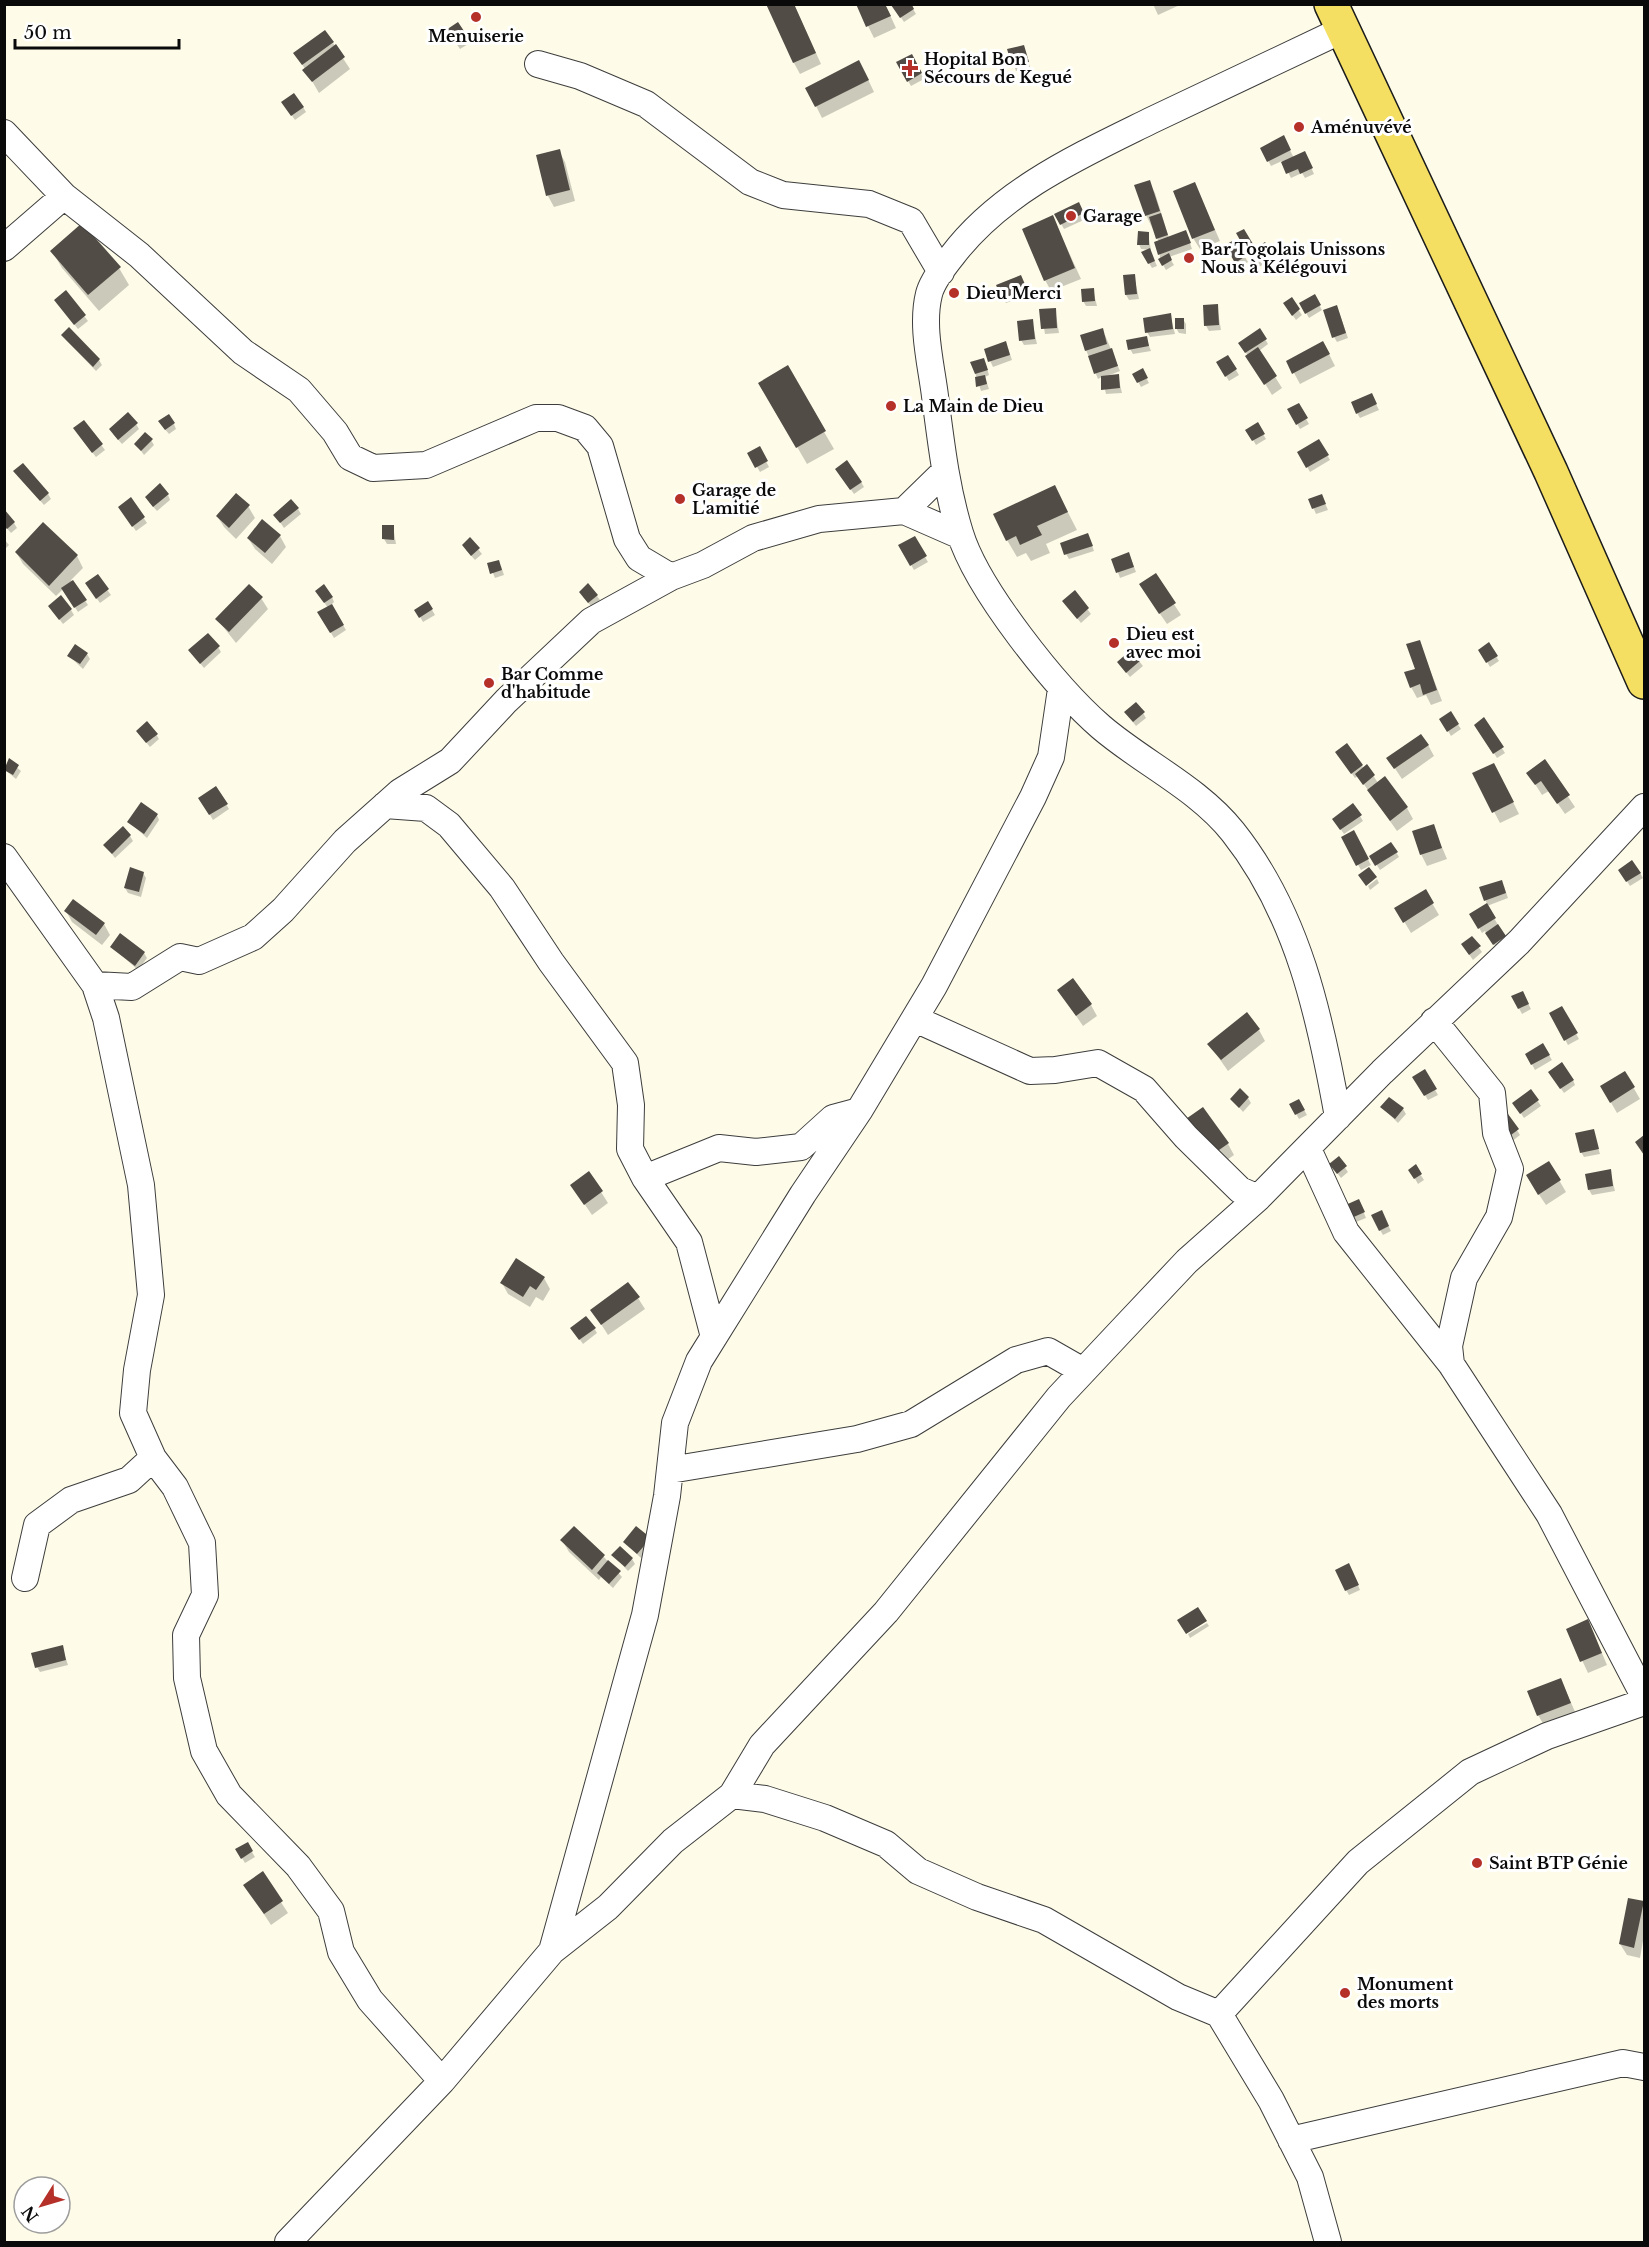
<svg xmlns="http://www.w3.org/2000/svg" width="1649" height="2247" font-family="'Libre Baskerville',serif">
	<rect width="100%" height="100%" fill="#fefce8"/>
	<!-- shadow -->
	<path fill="#0003" d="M794 4 821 64 800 74 794 63Z
		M857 4H885L896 28 874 38Z
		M892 4H910L916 14 904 22Z
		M1153 4H1182L1158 15Z
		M458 24 470 43 460 49 448 31Z
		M333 43 350 69 319 93 302 64Z
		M1024 47 1030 67 1016 71 1009 51Z
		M911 56 924 79 911 86 898 63Z
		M865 73 874 92 822 118 807 88Z
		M286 107H303L306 112 295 120Z
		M1283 137 1294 158H1307L1314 174 1305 178 1302 173 1291 178 1282 161 1271 166 1262 149Z
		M559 151 565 162 575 201 554 207 548 196Z
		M1149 182 1155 193 1169 238 1188 237 1192 249 1169 257 1174 265 1166 270 1160 260 1159 242 1146 215Z
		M1195 184 1220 241 1200 249 1193 238Z
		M1078 204 1086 219 1064 229 1056 215Z
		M1053 217 1081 279 1051 291 1045 280Z
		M1244 231 1255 250 1265 244 1274 258 1259 267 1238 233Z
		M1148 233 1151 250 1141 249 1139 244Z
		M1236 241 1248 262 1240 267 1227 246Z
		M52 251 119 268 129 285 99 311 62 268Z
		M1143 253 1152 255 1157 266 1152 268Z
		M1134 276 1139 299 1129 300 1126 295Z
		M1023 282 1028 295 1006 303 1003 298Z
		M1093 290 1097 306H1086L1083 301Z
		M66 292 88 321 78 329 59 305Z
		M1314 296 1322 310 1309 318 1301 304Z
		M1291 299 1302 315 1296 320 1288 309Z
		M1217 306 1221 330 1209 331 1206 326Z
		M1055 309 1059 333 1045 334 1041 310Z
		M1339 312 1348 338 1337 342 1334 337Z
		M1170 315 1175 334 1150 337 1147 332Z
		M1183 319 1186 324V334L1179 333 1176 328Z
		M1032 321 1037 344 1024 345 1021 340Z
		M69 329 99 360 102 365 96 371 66 340 63 335Z
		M1105 335 1120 371 1107 376H1118L1122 393 1106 394 1102 377 1098 379 1086 350Z
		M1146 338 1151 351 1133 354 1130 349Z
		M1265 339 1268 344 1259 351 1282 388 1272 395 1243 348Z
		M1008 348 1012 360 993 367 985 350Z
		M1329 354 1335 366 1300 384 1294 373Z
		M1228 357 1239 375 1229 381 1218 363Z
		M972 363 986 365 989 375 985 377 989 389 981 391Z
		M787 368 834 449 807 464 760 383Z
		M1142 370 1149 383 1141 387 1134 374Z
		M1374 400 1379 410 1360 418 1357 413Z
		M1298 405 1309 424 1300 429 1289 410Z
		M84 422 105 450 96 457 78 434Z
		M136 424 139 429 122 444 113 434Z
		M174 424 176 429 169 434 163 427Z
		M1257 424 1266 439 1256 445 1247 430Z
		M151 440 154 445 144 455 136 444Z
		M1319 441 1330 460 1310 472 1299 452Z
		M759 448 769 467 760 472 749 453Z
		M840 474 861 482 864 487 854 494Z
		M18 476 48 494 51 499 44 505Z
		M1055 487 1077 530 1046 544 1050 553 1031 561 1026 553 1017 557 1007 540Z
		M168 495 170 500 157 511 149 502Z
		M131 499 147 523 136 531 123 512Z
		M1310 500 1324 501 1328 510 1316 514Z
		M248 506 255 518 236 539 224 527 217 516Z
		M298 509 301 514 284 528 275 515Z
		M14 523 17 528 11 533 4 525Z
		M393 526 396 544H387L384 539Z
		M280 536 286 547 272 564 255 549 248 538Z
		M914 538 928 562 914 570 900 546Z
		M4 539 9 545 4 550Z
		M470 539 482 554 475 560 466 550Z
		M1090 540 1094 551 1069 559 1066 554Z
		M16 552 77 556 83 568 71 580 88 605 78 612 63 589 56 596 23 564Z
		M1113 559H1131L1136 572 1120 578Z
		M489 564 501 566 504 575 495 578Z
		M1155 575 1181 615 1167 624 1147 595Z
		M97 576 111 595 100 603 90 589Z
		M1075 593 1091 614 1081 623 1067 606Z
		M320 596 332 597 334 602 331 605 346 630 334 638 319 613 328 608Z
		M597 596 600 600 592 607 583 597Z
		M261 598 268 609 236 643 217 619Z
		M428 603 435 615 423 622 416 610Z
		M71 610 74 615 63 624 53 611Z
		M1419 641 1442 701 1431 705 1426 695 1417 698 1411 687 1417 670Z
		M1488 644 1499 661 1490 667 1480 650Z
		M218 647 221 652 204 668 193 655Z
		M1131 651 1143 666 1130 677 1122 667Z
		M87 654 90 659 83 669 69 656Z
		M1143 713 1146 718 1136 726 1129 717Z
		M1450 713 1461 729 1451 736 1441 719Z
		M1484 720 1505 753 1497 758 1476 725Z
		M156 734 159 739 150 747 141 736Z
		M1428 745 1434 756 1402 779 1388 758Z
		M1340 757 1362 766 1364 769 1367 766 1378 783 1407 808 1413 819 1397 831 1358 776 1355 778Z
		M9 761 21 771 16 779 4 769Z
		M1544 761 1575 807 1565 814 1549 791 1542 795 1535 784Z
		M1474 774 1500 776 1519 814 1500 823Z
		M216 788 229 809 213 820 200 798Z
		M157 815 159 820 147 838 129 822Z
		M1360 816 1363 821 1344 834 1337 824Z
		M1433 826 1447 859 1427 866 1421 854Z
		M1353 832 1371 865 1361 870 1343 838Z
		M130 836 133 841 115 858 105 845Z
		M1391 844 1399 857 1380 870 1371 856Z
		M143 873 146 878 141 897 128 893 125 888Z
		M1640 873 1643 878 1630 886 1623 875Z
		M1377 879 1379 883 1370 890 1368 886Z
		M1504 886 1508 898 1487 906 1508 942 1497 949 1485 931 1482 933 1471 914 1487 904 1481 888Z
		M1425 891 1439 915 1411 933 1396 908Z
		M66 911 104 924 110 935 102 945 72 922Z
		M1472 938 1482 952 1473 960 1466 950Z
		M112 947 144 953 147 958 138 970Z
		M1059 991 1091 1005 1097 1016 1083 1026Z
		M1513 997 1525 998 1531 1009 1522 1014Z
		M1562 1008 1579 1039 1568 1045 1551 1014Z
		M1259 1030 1265 1041 1228 1071 1209 1044Z
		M1543 1045 1552 1060 1535 1070 1527 1055Z
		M1424 1071 1438 1095 1428 1100 1414 1077Z
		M1625 1073 1640 1099 1617 1113 1602 1087Z
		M1553 1077 1573 1080 1575 1085 1564 1093Z
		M1531 1091 1541 1106 1524 1118 1514 1103Z
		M1248 1098 1251 1103 1243 1112 1232 1099Z
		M1299 1101 1307 1115 1299 1119 1291 1105Z
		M1382 1107 1403 1109 1406 1114 1398 1123Z
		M1508 1116 1520 1135 1511 1142Z
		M1593 1131 1600 1154 1584 1157 1581 1152Z
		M1192 1132 1228 1144 1234 1155 1217 1167Z
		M1339 1159 1348 1172 1341 1178 1334 1169Z
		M1549 1163 1566 1192 1546 1205 1534 1187Z
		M1415 1166 1424 1180 1418 1184 1410 1170Z
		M1610 1171 1615 1191 1592 1195 1589 1190Z
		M589 1173 608 1203 592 1215 579 1196Z
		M1361 1206 1366 1218 1351 1224 1349 1219Z
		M1384 1217 1391 1231 1383 1235 1380 1230Z
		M544 1278 550 1289 543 1301 536 1297 530 1307 508 1294 502 1283Z
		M638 1298 645 1309 608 1335 592 1310Z
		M594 1328 597 1333 583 1344 575 1333Z
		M562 1540 603 1556 622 1577 613 1588 601 1577 599 1580 569 1552Z
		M624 1542 652 1544 641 1558Z
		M613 1555 632 1559 635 1564 628 1571Z
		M1351 1570 1360 1590 1349 1595 1346 1590Z
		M1207 1623 1209 1626 1190 1638 1188 1634Z
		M1568 1630 1593 1632 1607 1665 1588 1673Z
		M62 1647 68 1665 40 1672 37 1667Z
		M1561 1680 1576 1714 1545 1727 1538 1715Z
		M247 1844 255 1857 245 1863 237 1850Z
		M262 1873 288 1913 271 1925 252 1896Z
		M1643 1902 1644 1935 1640 1958 1627 1955 1620 1944Z"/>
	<!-- building -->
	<path fill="#524c47" d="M766 4H794L816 53 793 63Z
		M856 4H885L891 16 866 27Z
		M891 5H912L914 9 900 18Z
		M458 22 468 37 456 45 446 30Z
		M325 30 334 42 302 65 293 53Z
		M336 44 345 57 312 82 302 70Z
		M1024 45 1029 62 1012 66 1007 49Z
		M912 54 922 73 907 82 896 62Z
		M859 60 869 80 815 107 805 88Z
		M294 93 304 107 291 116 281 102Z
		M1284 135 1291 150 1267 162 1260 148Z
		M560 149 570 190 546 196 536 155Z
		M1305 151 1313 168 1300 174 1298 169 1286 174 1281 162Z
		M1150 180 1160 211 1145 216 1134 185Z
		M1195 182 1215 230 1192 239 1173 191Z
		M1079 202 1084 213 1060 225 1054 214Z
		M1161 213 1168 235 1156 239 1149 217Z
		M1053 215 1075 268 1044 281 1022 229Z
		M82 223 121 267 88 295 50 251Z
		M1244 229 1253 244 1245 249 1236 233Z
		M1186 230 1191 243 1158 255 1154 242Z
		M1138 231 1149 232V245H1137Z
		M1236 239 1246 256 1235 263 1225 245Z
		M1265 242 1272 252 1255 263 1248 253Z
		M1150 248 1155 261 1148 264 1141 252Z
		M1169 253 1172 260 1162 266 1158 259Z
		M1135 274 1137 294 1125 295 1123 275Z
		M1021 275 1027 289 1002 299 996 285Z
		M1094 288 1095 301 1082 302 1081 289Z
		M66 290 86 315 74 325 54 300Z
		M1315 294 1321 305 1305 314 1299 303Z
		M1292 297 1300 309 1292 316 1283 303Z
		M1218 304 1219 325 1204 326 1203 305Z
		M1337 305 1346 333 1332 338 1323 310Z
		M1056 308 1057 328 1041 329 1039 309Z
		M1171 313 1173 329 1145 333 1143 318Z
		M1175 318H1184V329H1175Z
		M1033 319 1035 339 1019 341 1017 321Z
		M69 327 100 359 93 367 61 335Z
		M1103 328 1107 344 1085 351 1080 335Z
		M1260 328 1267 339 1245 353 1238 343Z
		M1147 336 1149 346 1128 350 1126 340Z
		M1006 341 1010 355 988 362 984 349Z
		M1323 341 1330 354 1292 374 1286 361Z
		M1258 347 1277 376 1264 385 1245 356Z
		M1112 348 1118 366 1094 374 1088 356Z
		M1228 355 1237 369 1225 377 1216 362Z
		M984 358 988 370 975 374 970 362Z
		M788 365 826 431 796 448 758 383Z
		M1143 368 1148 378 1137 383 1132 374Z
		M1119 374 1120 388 1101 390V376Z
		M985 375 987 384 976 387 975 377Z
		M1372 393 1377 404 1356 414 1351 402Z
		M1299 403 1308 418 1296 425 1287 409Z
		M128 412 138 423 118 440 109 429Z
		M169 414 175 423 165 430 158 421Z
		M84 420 103 444 92 453 73 428Z
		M1258 422 1265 434 1252 441 1245 430Z
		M145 432 153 439 141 451 134 444Z
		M1319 439 1329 455 1306 468 1297 452Z
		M760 446 768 461 755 468 747 453Z
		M847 460 862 482 850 490 835 469Z
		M23 463 49 493 40 501 13 471Z
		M160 483 169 494 153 507 145 497Z
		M1055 485 1068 512 1037 526 1042 535 1020 545 1016 536 1006 541 993 514Z
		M236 493 250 505 229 528 216 516Z
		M1322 494 1326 504 1312 509 1308 499Z
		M131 497 145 517 132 527 118 507Z
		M291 499 299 508 280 523 273 515Z
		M4 509 15 522 7 529 4 526Z
		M262 519 281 535 265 553 247 538Z
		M43 522 78 555 49 586 15 552Z
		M382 525H394V540L382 539Z
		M1088 533 1093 546 1064 555 1060 543Z
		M915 536 927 556 910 566 898 545Z
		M470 537 480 548 471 556 462 545Z
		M1129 552 1134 567 1116 573 1111 559Z
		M499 560 502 570 490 574 487 563Z
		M1156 573 1176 603 1159 614 1139 584Z
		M98 574 109 589 96 599 85 583Z
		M73 580 87 600 74 608 61 588Z
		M588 583 598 595 588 603 579 592Z
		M249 584 263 597 229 632 215 619Z
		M324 584 333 597 324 603 315 591Z
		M1075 590 1089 608 1077 619 1062 601Z
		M61 595 72 609 59 620 48 606Z
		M428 601 433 609 419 618 414 610Z
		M332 604 344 625 330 633 317 612Z
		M208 633 220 646 200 664 188 650Z
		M1420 640 1437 690 1423 695 1420 684 1410 688 1404 672 1415 669 1406 644Z
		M1489 642 1498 656 1486 663 1478 650Z
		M75 644 88 653 80 664 67 656Z
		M1132 649 1141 660 1126 673 1117 662Z
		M1136 702 1145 712 1133 722 1124 712Z
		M1451 711 1459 724 1447 732 1439 719Z
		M1484 717 1504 747 1493 754 1474 725Z
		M147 721 158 734 146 743 136 731Z
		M1421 734 1429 745 1394 769 1386 758Z
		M1347 743 1363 765 1351 774 1335 752Z
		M9 758 19 765 13 775 4 770Z
		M1545 759 1570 795 1557 804 1541 781 1535 785 1526 773Z
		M1494 763 1514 802 1492 813 1472 773Z
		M1367 764 1375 775 1363 785 1355 774Z
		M1385 776 1408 807 1390 821 1367 790Z
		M216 786 228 804 209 815 198 798Z
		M141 802 158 814 144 834 127 822Z
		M1353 803 1362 815 1340 830 1332 819Z
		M1434 824 1442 848 1420 855 1412 831Z
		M123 826 131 835 112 854 103 845Z
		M1354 830 1369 859 1356 866 1341 837Z
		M1391 842 1398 852 1375 866 1369 856Z
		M1632 860 1641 873 1626 882 1618 870Z
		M130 867 144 872 139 892 124 888Z
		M1369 867 1377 877 1366 886 1358 875Z
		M1502 880 1506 893 1484 901 1479 887Z
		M1426 889 1434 903 1403 923 1394 908Z
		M73 899 105 923 96 935 64 911Z
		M1487 903 1496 918 1478 929 1469 914Z
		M1498 924 1506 936 1493 945 1485 933Z
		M120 933 145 952 135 966 110 947Z
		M1472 936 1481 946 1469 955 1461 944Z
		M1073 978 1092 1004 1076 1016 1057 990Z
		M1523 991 1529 1004 1518 1009 1511 996Z
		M1562 1006 1578 1033 1564 1041 1549 1013Z
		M1247 1012 1260 1029 1221 1060 1207 1044Z
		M1543 1043 1550 1055 1531 1065 1525 1054Z
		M1562 1062 1574 1080 1560 1089 1548 1072Z
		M1425 1069 1437 1089 1424 1096 1412 1077Z
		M1625 1071 1635 1087 1610 1103 1600 1086Z
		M1240 1088 1249 1097 1239 1108 1230 1099Z
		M1531 1089 1539 1100 1520 1114 1512 1103Z
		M1389 1097 1404 1108 1395 1119 1380 1107Z
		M1299 1099 1305 1110 1295 1115 1289 1104Z
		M1203 1107 1229 1143 1209 1157 1183 1121Z
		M1508 1114 1519 1129 1507 1138 1496 1123Z
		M1594 1129 1599 1149 1580 1153 1575 1133Z
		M1644 1135V1155L1635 1142Z
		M1339 1156 1347 1166 1337 1174 1329 1164Z
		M1549 1161 1561 1180 1538 1195 1526 1175Z
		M1416 1164 1422 1174 1414 1179 1408 1170Z
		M1611 1169 1613 1186 1588 1190 1585 1174Z
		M589 1171 603 1191 584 1205 570 1185Z
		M1359 1199 1365 1212 1347 1220 1341 1207Z
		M1382 1210 1389 1226 1379 1231 1371 1215Z
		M516 1258 545 1277 536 1290 530 1286 523 1297 500 1283Z
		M628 1282 640 1297 601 1325 590 1310Z
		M586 1316 596 1328 579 1340 570 1328Z
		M574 1526 605 1555 592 1570 560 1540Z
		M636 1526 651 1538 637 1554 623 1542Z
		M620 1546 633 1558 625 1567 611 1555Z
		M608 1560 621 1571 609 1584 597 1573Z
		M1349 1563 1359 1585 1345 1591 1335 1570Z
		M1198 1607 1207 1621 1186 1634 1177 1620Z
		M1588 1619 1602 1653 1580 1662 1566 1629Z
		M63 1645 66 1660 35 1668 31 1653Z
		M1561 1678 1571 1703 1537 1716 1527 1691Z
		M248 1842 253 1851 241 1859 235 1849Z
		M263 1871 283 1901 264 1914 243 1885Z
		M1628 1898 1644 1901 1634 1948 1619 1944Z"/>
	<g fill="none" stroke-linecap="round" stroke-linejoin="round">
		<defs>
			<path id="minor" d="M538 64 580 76 646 104 750 182 783 195 869 204 911 221 941 272
				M4 133 64 196 139 255 243 352 299 390 335 432 350 457 373 468 426 465 536 418H558L585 428 600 446 627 539 639 558 671 577 703 565 753 538 819 519 904 511 961 536
				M4 248 64 196
				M904 511 945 471
				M385 805 426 808 449 825 502 888 551 962 625 1063 631 1105 630 1149 645 1178 689 1242 714 1337
				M4 857 95 985 106 1018 141 1185 151 1295 137 1370 133 1413 153 1458 175 1487 202 1543 205 1595 186 1635 187 1678 204 1751 229 1795 298 1866 331 1911 341 1952 370 2000 442 2081
				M95 985 132 987 180 957 199 961 253 937 283 910 345 841 400 792 450 761 506 701 591 621 671 577
				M915 1019 1030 1071 1055 1070 1098 1063 1144 1089 1186 1137 1240 1190 1258 1198
				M1434 1021 1492 1093 1496 1133 1510 1169 1499 1217 1464 1278 1449 1346 1451 1364
				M1338 1117C1320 1016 1298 914 1233 832 1198 788 1143 763 1101 727 1056 688 977 589 960 533 946 488 941 442 935 396 931 364 921 326 929 294 932 282 944 266 952 256 1001 191 1079 156 1150 121 1214 90 1278 60 1342 30
				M1308 1149 1346 1232 1451 1364 1549 1514 1644 1696
				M645 1178 719 1148 756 1152 801 1147 833 1118 859 1111
				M670 1470 857 1439 911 1424 1016 1360 1048 1351 1083 1371
				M25 1578 37 1525 71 1500 129 1480 153 1458
				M732 1795 765 1799 825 1818 886 1844 918 1871 977 1897 1044 1920 1178 1997 1219 2014 1271 2100 1310 2177 1328 2242
				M552 1951 645 1615 667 1496 675 1423 699 1361 803 1194 859 1111 934 986 1033 797 1051 757 1061 689
				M1219 2014 1358 1862 1470 1772 1547 1736 1644 1702
				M1291 2140 1623 2063 1644 2067
				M288 2242 442 2081 552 1951 608 1907 673 1841 732 1795 762 1745 886 1612 1059 1397 1121 1331 1187 1261 1258 1198 1382 1072 1519 942 1644 807"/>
			<path id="major" d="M1331 4 1551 472 1644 682"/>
		</defs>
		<!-- minor casing -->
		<use href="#minor" stroke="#3d3d3d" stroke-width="28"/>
		<!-- major casing -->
		<use href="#major" stroke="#1b1b1b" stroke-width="36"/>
		<!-- minor -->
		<use href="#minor" stroke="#fff" stroke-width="26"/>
		<!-- major -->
		<use href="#major" stroke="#f4df63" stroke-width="33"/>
	</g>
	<!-- markers -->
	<g fill="#b43028" stroke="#fff" stroke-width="2">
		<circle cx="476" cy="17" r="6"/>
		<path d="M907 59h6v6h6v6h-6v6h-6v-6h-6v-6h6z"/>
		<circle cx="1299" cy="127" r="6"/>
		<circle cx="1071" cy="216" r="6"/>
		<circle cx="1189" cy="258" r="6"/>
		<circle cx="954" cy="293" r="6"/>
		<circle cx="891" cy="406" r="6"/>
		<circle cx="680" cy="499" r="6"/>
		<circle cx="1114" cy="643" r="6"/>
		<circle cx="489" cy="683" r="6"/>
		<circle cx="1477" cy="1863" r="6"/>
		<circle cx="1345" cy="1993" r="6"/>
	</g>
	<g text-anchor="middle" stroke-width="6" stroke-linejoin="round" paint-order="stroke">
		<!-- poi labels -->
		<g font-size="16" font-weight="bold" fill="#0a0a0a" stroke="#fff" text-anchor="start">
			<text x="476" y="42" text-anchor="middle">Menuiserie</text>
			<text x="924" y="65">Hopital Bon<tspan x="924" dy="18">Sécours de Kegué</tspan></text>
			<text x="1311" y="133">Aménuvévé</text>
			<text x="1083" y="222">Garage</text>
			<text x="1201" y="255">Bar Togolais Unissons<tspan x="1201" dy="18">Nous à Kélégouvi</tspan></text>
			<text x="966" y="299">Dieu Merci</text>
			<text x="903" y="412">La Main de Dieu</text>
			<text x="692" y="496">Garage de<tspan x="692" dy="18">L'amitié</tspan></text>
			<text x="1126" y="640">Dieu est<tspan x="1126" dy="18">avec moi</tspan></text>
			<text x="501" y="680">Bar Comme<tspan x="501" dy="18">d'habitude</tspan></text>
			<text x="1489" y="1869">Saint BTP Génie</text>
			<text x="1357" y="1990">Monument<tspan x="1357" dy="18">des morts</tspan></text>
		</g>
	</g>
	<!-- border -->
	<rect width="1649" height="2247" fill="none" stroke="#0a0a0a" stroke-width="12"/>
	<!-- north arrow -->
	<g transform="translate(42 2205) rotate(233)"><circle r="28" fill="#ffffff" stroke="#9d9d9d" stroke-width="1.5"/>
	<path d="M0-4.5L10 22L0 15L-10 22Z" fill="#b43028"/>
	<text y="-9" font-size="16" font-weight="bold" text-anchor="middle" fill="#0a0a0a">N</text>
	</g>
	<!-- scale -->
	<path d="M15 39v9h164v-9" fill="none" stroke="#0a0a0a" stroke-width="3"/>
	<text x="24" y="39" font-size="18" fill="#0a0a0a" stroke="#ffffff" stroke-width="4.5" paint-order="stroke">50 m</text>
</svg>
